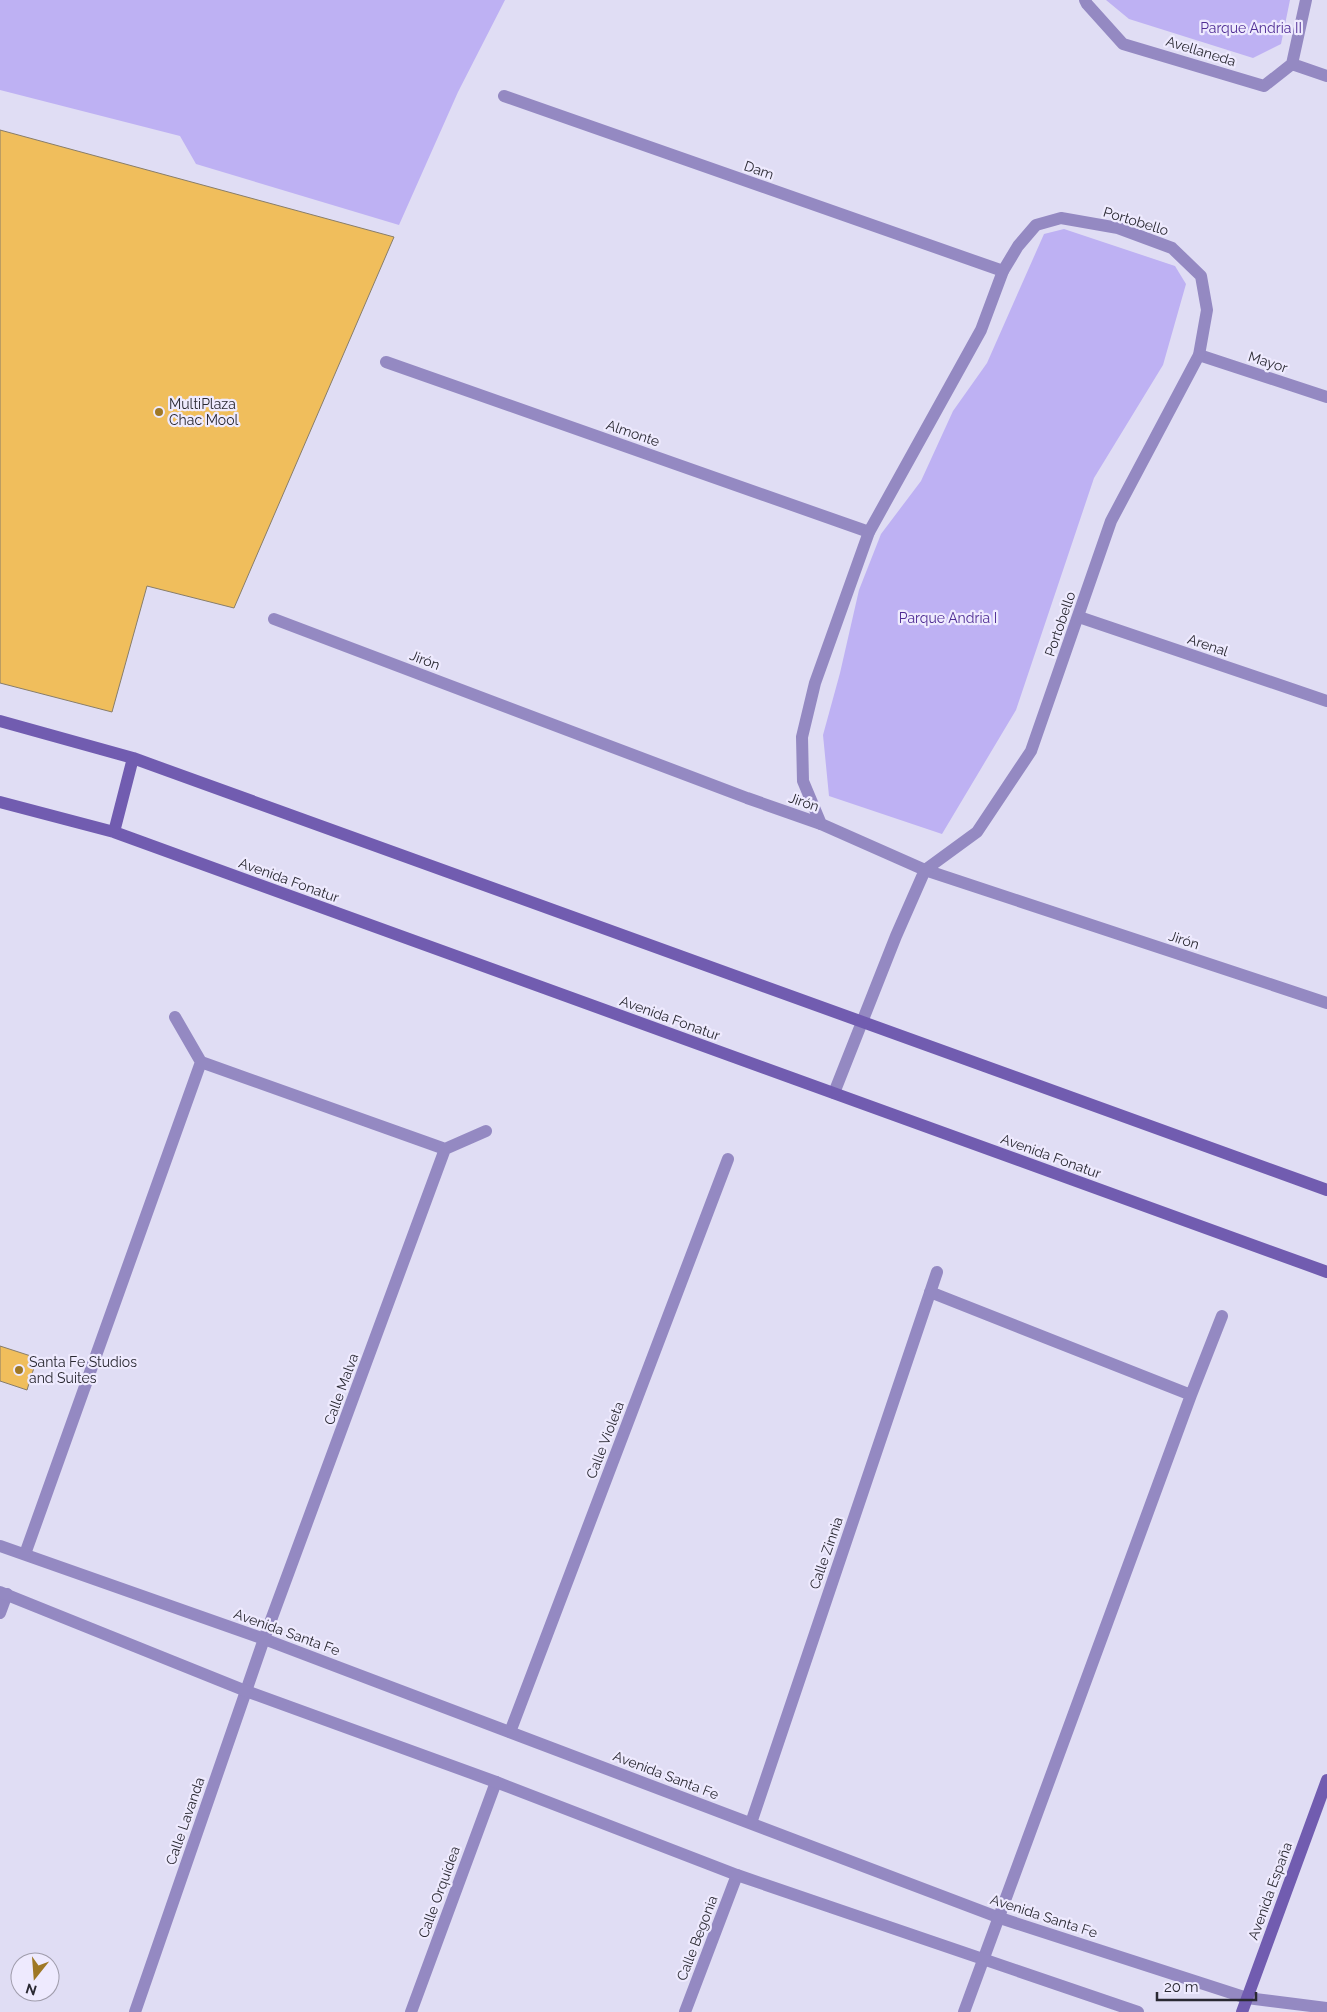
<svg xmlns="http://www.w3.org/2000/svg" width="1327" height="2012" font-family="Raleway,sans-serif">
	<rect width="100%" height="100%" fill="#e0ddf4"/>
	<!-- green -->
	<path fill="#beb1f3" d="M0 0H505L458 92 399 225 196 164 180 136 0 90Z
		M1106 0H1290L1281 44 1253 58 1129 19Z
		M1064 229 1175 266 1186 284 1163 365 1094 478 1016 710 942 834 829 796 823 735 840 673 859 590 881 534 921 481 953 411 987 363 1044 234Z"/>
	<!-- building -->
	<path fill="#f0be5c" stroke="#887d69" d="M0 130 394 237 234 608 147 586 112 712 0 683Z
		M0 1346 37 1358 27 1390 0 1381Z"/>
	<g fill="none" stroke-linecap="round" stroke-linejoin="round">
		<!-- minor -->
		<path stroke="#9489c2" stroke-width="12" d="M504 96 1003 271
			M1199 355 1327 397
			M386 362 869 532
			M1079 617 1327 701
			M274 619 747 798 821 824
			M925 870 1327 1003
			M175 1017 201 1062 445 1149 486 1131
			M930 1292 1191 1395
			M25 1554 201 1062
			M0 1613 7 1594
			M510 1732 728 1159
			M751 1823 937 1272
			M135 2012 264 1639 445 1149
			M411 2012 496 1782
			M685 2012 737 1875
			M964 2012 1191 1395 1222 1316"/>
		<!-- tertiary -->
		<path stroke="#9489c2" stroke-width="12" d="M1085 0 1087 4 1123 44 1264 86 1292 64
			M1292 64 1306 0
			M1292 64 1327 76
			M1061 218 1118 228 1172 248 1201 276 1207 310 1199 355 1111 521 1031 751 977 832 925 870 821 824 803 781 802 737 815 683 869 532 981 330 1003 271 1018 246 1036 225Z
			M834 1093 896 936 925 870
			M0 1546 264 1639 1000 1918 1247 1998 1327 2008
			M0 1592 246 1691 496 1782 737 1875 1138 2012"/>
		<!-- secondary -->
		<path stroke="#715cb0" stroke-width="12" d="M0 721 133 758 1327 1190
			M0 802 114 832 1327 1272
			M114 832 133 758
			M1242 2012 1327 1780"/>
	</g>
	<!-- markers -->
	<g fill="#9f7825" stroke="#eeeafe" stroke-width="2">
		<circle cx="159" cy="412" r="5"/>
		<circle cx="19" cy="1370" r="5"/>
	</g>
	<g text-anchor="middle" stroke-width="4.5" stroke-linejoin="round" paint-order="stroke">
		<!-- park labels -->
		<g font-size="14" fill="#4f2d94" stroke="#eeeafe">
			<text x="1251" y="33">Parque Andria II</text>
			<text x="948" y="623">Parque Andria I</text>
		</g>
		<!-- street labels -->
		<g font-size="14" fill="#2a2932" stroke="#eeeafe">
			<text transform="translate(1201 51) rotate(17)" y="5">Avellaneda</text>
			<text transform="translate(759 170) rotate(19)" y="5">Dam</text>
			<text transform="translate(1136 221) rotate(17)" y="5">Portobello</text>
			<text transform="translate(1268 362) rotate(18)" y="5">Mayor</text>
			<text transform="translate(633 433) rotate(19)" y="5">Almonte</text>
			<text transform="translate(1060 624) rotate(-71)" y="5">Portobello</text>
			<text transform="translate(1208 645) rotate(19)" y="5">Arenal</text>
			<text transform="translate(425 660) rotate(21)" y="5">Jirón</text>
			<text transform="translate(804 802) rotate(19)" y="5">Jirón</text>
			<text transform="translate(289 880) rotate(20)" y="5">Avenida Fonatur</text>
			<text transform="translate(1184 940) rotate(18)" y="5">Jirón</text>
			<text transform="translate(670 1018) rotate(20)" y="5">Avenida Fonatur</text>
			<text transform="translate(1051 1156) rotate(20)" y="5">Avenida Fonatur</text>
			<text transform="translate(341 1389) rotate(-70)" y="5">Calle Malva</text>
			<text transform="translate(605 1440) rotate(-69)" y="5">Calle Violeta</text>
			<text transform="translate(826 1553) rotate(-71)" y="5">Calle Zinnia</text>
			<text transform="translate(287 1632) rotate(20)" y="5">Avenida Santa Fe</text>
			<text transform="translate(666 1775) rotate(21)" y="5">Avenida Santa Fe</text>
			<text transform="translate(185 1821) rotate(-71)" y="5">Calle Lavanda</text>
			<text transform="translate(1270 1891) rotate(-70)" y="5">Avenida España</text>
			<text transform="translate(439 1892) rotate(-70)" y="5">Calle Orquídea</text>
			<text transform="translate(1044 1916) rotate(18)" y="5">Avenida Santa Fe</text>
			<text transform="translate(697 1938) rotate(-69)" y="5">Calle Begonia</text>
		</g>
		<!-- poi labels -->
		<g font-size="14" fill="#2a2932" stroke="#eeeafe" text-anchor="start">
			<text x="169" y="409">MultiPlaza<tspan x="169" dy="16">Chac Mool</tspan></text>
			<text x="29" y="1367">Santa Fe Studios<tspan x="29" dy="16">and Suites</tspan></text>
		</g>
	</g>
	<!-- north arrow -->
	<g transform="translate(35 1977) rotate(197)"><circle r="24" fill="#eeeafe" stroke="#a09dac"/>
	<path d="M0-4L9 19L0 12L-9 19Z" fill="#9f7825"/>
	<text y="-8" font-size="14" font-weight="bold" text-anchor="middle" fill="#2a2932">N</text>
	</g>
	<!-- scale -->
	<path d="M1157 1992v8h99v-8" fill="none" stroke="#2a2932" stroke-width="2.5"/>
	<text x="1164" y="1992" font-size="15" fill="#2a2932" stroke="#eeeafe" stroke-width="4" paint-order="stroke">20 m</text>
</svg>
